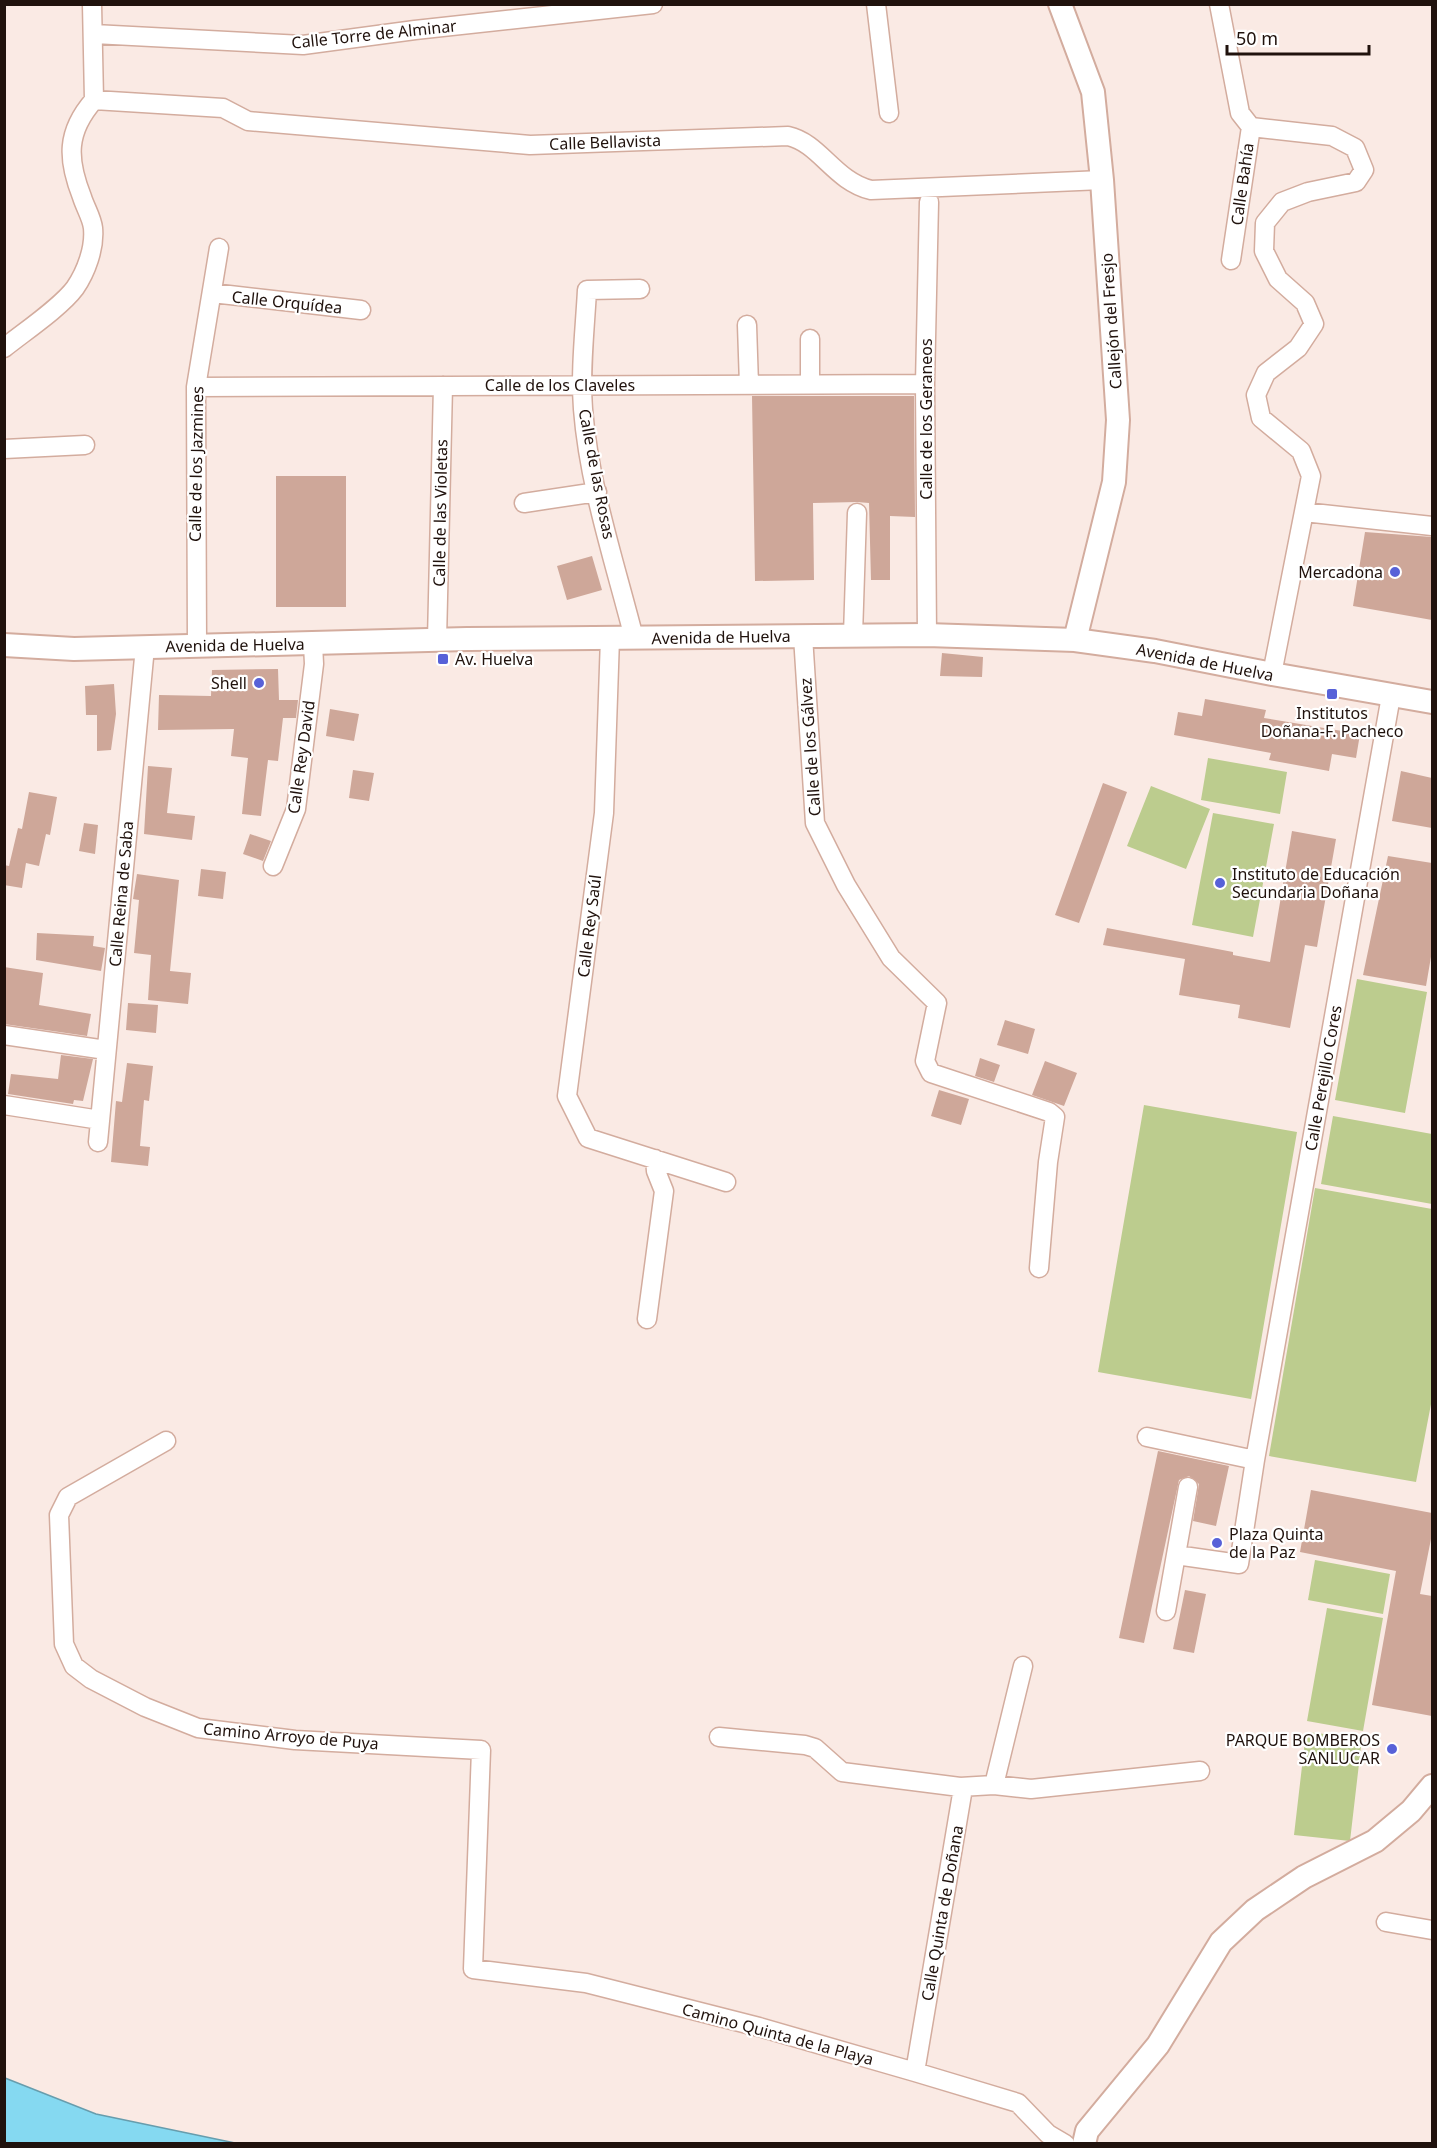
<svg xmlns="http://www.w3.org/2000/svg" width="1437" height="2148" font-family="'Noto Sans',sans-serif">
	<rect width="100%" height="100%" fill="#faeae4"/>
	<!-- green -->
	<path fill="#bccc8e" d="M1208 758 1287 772 1280 814 1201 800Z
		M1151 786 1210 809 1186 869 1127 846Z
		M1213 813 1274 824 1253 937 1192 925Z
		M1357 979 1427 992 1405 1113 1335 1100Z
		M1144 1105 1297 1132 1251 1399 1098 1372Z
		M1333 1116 1432 1134V1204L1321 1184Z
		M1315 1188 1432 1209V1399L1416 1482 1269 1456Z
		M1315 1560 1390 1574 1383 1614 1308 1600Z
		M1327 1608 1383 1618 1363 1731 1307 1721Z
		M1306 1732 1362 1738 1350 1841 1294 1835Z"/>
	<!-- water -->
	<path fill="#85d9f1" stroke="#679dad" stroke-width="1.5" d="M5 2078 96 2114 235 2143H5Z"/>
	<!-- building -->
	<path fill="#cea799" d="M752 396H914L915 517 890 516V580H871L869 503 857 502 813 503 814 580 755 581Z
		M276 476H346V607H276Z
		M1365 532 1432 537V620L1353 606Z
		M592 556 602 590 567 600 557 566Z
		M942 653 983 657 982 677 940 676Z
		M278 669 279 700H298L296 718H283L278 761 268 760 261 816 242 814 248 758 231 756 234 729 158 730 159 695 211 696 212 670Z
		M114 684 116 714 111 750 97 751V715H86L85 686Z
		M1205 699 1266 710 1264 718 1360 734 1356 758 1332 754 1329 771 1269 760 1271 753 1174 735 1178 712 1202 716Z
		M330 709 359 714 354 741 326 736Z
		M148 766 172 768 167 813 195 816 192 840 144 834Z
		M353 770 374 773 369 801 349 798Z
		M1401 771 1432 778V828L1392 821Z
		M1103 783 1127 792 1079 923 1055 915Z
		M29 792 57 797 50 835 46 834 39 866 26 863 22 888 4 885V865L9 866 18 828 22 829Z
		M84 823 98 825 95 854 79 851Z
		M1292 831 1336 839 1317 947 1305 945 1290 1028 1238 1018 1240 1005 1179 995 1185 959 1103 945 1107 928 1233 952V955L1270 962Z
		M250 834 271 841 263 861 243 854Z
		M1388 856 1432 863V951L1426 986 1363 975Z
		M201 869 226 872 223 899 198 896Z
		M137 874 179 880 170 971 191 973 188 1004 148 1000 151 955 134 953 139 900 133 899Z
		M37 933 94 936 93 946 105 948 101 971 36 960Z
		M4 967 43 973 39 1005 91 1014 87 1036 4 1024Z
		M128 1003 158 1005 156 1033 126 1030Z
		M1005 1020 1035 1029 1028 1054 997 1045Z
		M61 1055 93 1059 83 1101 74 1100 73 1104 8 1094 11 1074 58 1079Z
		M980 1058 1000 1065 994 1082 975 1076Z
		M1045 1061 1077 1073 1064 1106 1032 1095Z
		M127 1063 153 1066 149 1101 144 1100 140 1146 150 1147 148 1166 111 1162 116 1101 122 1102Z
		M939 1090 969 1099 961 1125 931 1116Z
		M1158 1451 1229 1466 1216 1526 1193 1521 1199 1484 1189 1476 1179 1480 1144 1643 1119 1638Z
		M1311 1490 1432 1513V1534L1420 1594 1432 1596V1716L1372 1705 1396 1571 1300 1552Z
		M1185 1590 1206 1594 1194 1653 1173 1649Z"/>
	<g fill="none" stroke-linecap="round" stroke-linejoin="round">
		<defs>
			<path id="minor" d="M876 4 889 113
				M1219 4 1240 113 1251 127 1231 260
				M94 34 303 45 415 30 653 4
				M94 100 223 108 248 121 530 145 788 136C820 143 834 181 871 190L1102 180
				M1251 127 1332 136 1355 148 1364 170 1356 182 1308 192 1282 202 1265 223 1264 251 1278 279 1305 303 1314 324 1298 348 1266 373 1256 395 1261 418 1301 451 1311 476 1272 674
				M212 293 361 310
				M747 325 749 385
				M810 339V384
				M4 348C24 332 61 307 75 288 86 272 95 248 93 228 92 218 85 207 82 197 67 159 66 132 94 100L92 4
				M196 387 925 384
				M4 449 85 445
				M524 503 597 492
				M1304 512 1432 526
				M853 635 857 513
				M927 635 925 384 929 202
				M803 636 815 823 846 885 891 958 937 1003 925 1061 931 1073 1049 1112 1055 1117 1048 1162 1039 1268
				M610 638 604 813 567 1096 588 1138 726 1182
				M634 638C615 563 589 486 583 409 580 369 585 329 587 290L640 289
				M437 640 443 386
				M197 646 196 387 219 248
				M273 866 296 809 314 664 313 644
				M4 1035 106 1050
				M4 1105 100 1120
				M98 1142 145 647
				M647 1319 664 1191 656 1171 655 1159
				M1147 1437 1255 1460
				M166 1441 68 1497 59 1515 64 1644 74 1666 91 1679 145 1707 198 1728 295 1740 481 1750 473 1969 586 1983 759 2027 915 2072 1018 2103 1048 2134 1065 2144
				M1176 1555 1239 1564 1255 1460 1391 696
				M1166 1611 1188 1487
				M719 1737 805 1745 815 1748 842 1772 960 1787 994 1785 1031 1789 1200 1771
				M994 1785 1023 1666
				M1386 1922 1432 1930
				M915 2072 962 1794 960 1787"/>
			<path id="tertiary" d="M1060 4 1093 92 1102 180 1118 420 1114 482 1075 640
				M4 645 74 649 467 639 927 635 1075 640 1155 651 1272 674 1432 702
				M1084 2144 1087 2131 1158 2045 1221 1942 1255 1910 1304 1877 1375 1841 1411 1811 1432 1786"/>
		</defs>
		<!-- minor casing -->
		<use href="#minor" stroke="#d3ac9e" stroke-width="21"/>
		<!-- tertiary casing -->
		<use href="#tertiary" stroke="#d3ac9e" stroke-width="26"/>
		<!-- minor -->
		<use href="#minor" stroke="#fff" stroke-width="18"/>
		<!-- tertiary -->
		<use href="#tertiary" stroke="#fff" stroke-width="22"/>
	</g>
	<!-- markers -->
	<g fill="#5761d8" stroke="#fff" stroke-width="2">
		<circle cx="1395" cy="572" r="6"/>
		<rect x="437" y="653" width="12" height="12" rx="3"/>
		<circle cx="259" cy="683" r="6"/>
		<rect x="1326" y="688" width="12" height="12" rx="3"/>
		<circle cx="1220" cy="883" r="6"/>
		<circle cx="1217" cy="1543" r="6"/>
		<circle cx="1392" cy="1749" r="6"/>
	</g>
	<g text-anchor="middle" stroke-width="4.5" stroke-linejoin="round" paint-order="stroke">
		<!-- street labels -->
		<g font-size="16" fill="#20120d" stroke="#fff">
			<text transform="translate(374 34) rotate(-6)" y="6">Calle Torre de Alminar</text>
			<text transform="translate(605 142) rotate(-2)" y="6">Calle Bellavista</text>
			<text transform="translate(1242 184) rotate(-82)" y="6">Calle Bahía</text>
			<text transform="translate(287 302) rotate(6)" y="6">Calle Orquídea</text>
			<text transform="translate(1111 321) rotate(-94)" y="6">Callejón del Fresjo</text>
			<text x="560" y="391">Calle de los Claveles</text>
			<text transform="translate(926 419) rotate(-90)" y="6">Calle de los Geraneos</text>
			<text transform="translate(196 464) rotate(-89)" y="6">Calle de los Jazmines</text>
			<text transform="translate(597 474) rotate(79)" y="6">Calle de las Rosas</text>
			<text transform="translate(440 513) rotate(-89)" y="6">Calle de las Violetas</text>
			<text transform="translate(721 637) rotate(-1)" y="6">Avenida de Huelva</text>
			<text transform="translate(235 645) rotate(-1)" y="6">Avenida de Huelva</text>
			<text transform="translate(1205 662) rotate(11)" y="6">Avenida de Huelva</text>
			<text transform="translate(810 747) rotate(-94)" y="6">Calle de los Gálvez</text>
			<text transform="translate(301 757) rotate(-82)" y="6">Calle Rey David</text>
			<text transform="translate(121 894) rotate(-85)" y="6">Calle Reina de Saba</text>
			<text transform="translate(589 926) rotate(-83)" y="6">Calle Rey Saúl</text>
			<text transform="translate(1323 1078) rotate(-80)" y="6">Calle Perejillo Cores</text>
			<text transform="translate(291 1736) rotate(5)" y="6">Camino Arroyo de Puya</text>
			<text transform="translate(942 1913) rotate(-80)" y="6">Calle Quinta de Doñana</text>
			<text transform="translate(778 2034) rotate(15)" y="6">Camino Quinta de la Playa</text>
		</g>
		<!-- poi labels -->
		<g font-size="16" fill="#20120d" stroke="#fff" text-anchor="end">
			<text x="1383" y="578">Mercadona</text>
			<text x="455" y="665" text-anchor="start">Av. Huelva</text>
			<text x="247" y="689">Shell</text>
			<text x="1332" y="719" text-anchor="middle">Institutos<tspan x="1332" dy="18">Doñana-F. Pacheco</tspan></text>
			<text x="1232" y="880" text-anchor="start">Instituto de Educación<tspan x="1232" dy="18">Secundaria Doñana</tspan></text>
			<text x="1229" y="1540" text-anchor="start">Plaza Quinta<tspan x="1229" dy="18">de la Paz</tspan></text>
			<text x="1380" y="1746">PARQUE BOMBEROS<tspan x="1380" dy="18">SANLUCAR</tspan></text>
		</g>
	</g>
	<!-- border -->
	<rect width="1437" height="2148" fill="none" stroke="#20120d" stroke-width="12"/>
	<!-- scale -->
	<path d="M1227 45v9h142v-9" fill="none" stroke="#20120d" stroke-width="3"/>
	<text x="1236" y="45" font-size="18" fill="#20120d" stroke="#ffffff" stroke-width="4.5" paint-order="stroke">50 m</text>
</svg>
